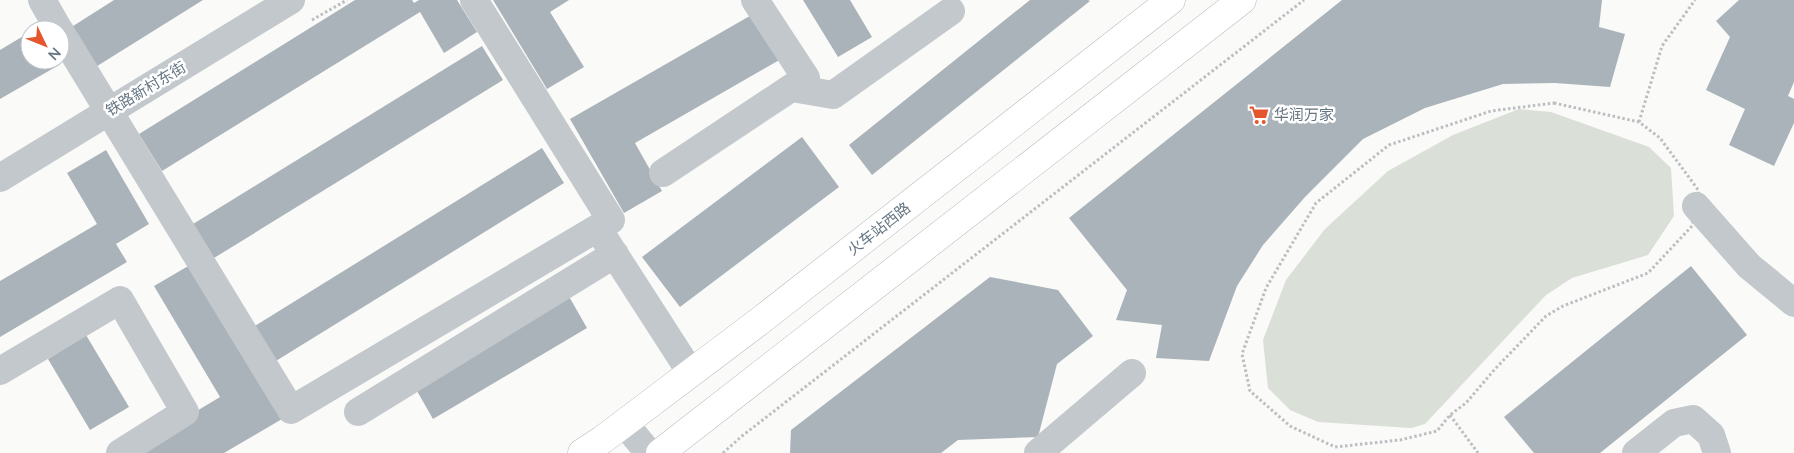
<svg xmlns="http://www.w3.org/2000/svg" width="1794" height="453" font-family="Lato,'Noto Sans SC',sans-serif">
	<rect width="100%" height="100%" fill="#fafaf8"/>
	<!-- green -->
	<path fill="#dadfd7" d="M1519 109 1551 112 1649 147 1671 168 1674 216 1648 255 1572 278 1546 295 1425 424 1411 428 1318 422 1290 410 1268 388 1263 340 1286 280 1325 229 1388 171 1453 135Z"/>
	<!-- building -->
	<path fill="#aab3b9" d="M114 0H203L94 68 70 28Z
		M355 0H412L414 3 419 0H457L477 32 444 53 420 12 162 171 139 134Z
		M493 0H569L550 12 584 67 547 89Z
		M803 0H850L872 37 838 57Z
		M1030 0H1088L1090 1 872 175 849 145Z
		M1342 0H1602L1599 27 1625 34 1610 87 1555 83 1503 84 1425 108 1363 139 1305 197 1263 245 1237 286 1209 361 1156 358 1162 325 1116 320 1127 290 1069 218Z
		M1739 0H1794V82L1788 96 1794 99V123L1774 166 1729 145 1745 109 1706 90 1730 37 1716 21Z
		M755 13 781 59 635 143 662 191 624 213 570 119Z
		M30 32V60H56L59 65 0 99V50Z
		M482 46 503 80 214 258 193 224Z
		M802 137 839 187 680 307 642 257Z
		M542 148 564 183 271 364 250 329Z
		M106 150 149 224 116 244 127 262 0 337V281L97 224 67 173Z
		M190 265 282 419 224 453H127L220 397 154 286Z
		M1691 266 1747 335 1600 453H1534L1504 417Z
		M990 277 1058 290 1093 336 1057 364 1038 437 958 440 941 453H790L791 430Z
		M567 293 587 328 433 419 413 384Z
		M86 335 129 407 90 430 48 359Z"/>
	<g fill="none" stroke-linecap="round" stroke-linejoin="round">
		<defs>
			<path id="major" d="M582 453 602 440 761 320 1171 0
				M660 453 1242 0"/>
		</defs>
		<!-- major casing -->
		<use href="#major" stroke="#b5babe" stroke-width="29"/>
		<!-- path -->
		<path stroke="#bbbfc2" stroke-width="3" stroke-dasharray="2.5 2.5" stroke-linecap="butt" d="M312 20 347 0
			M1554 103 1639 122 1660 138 1699 191 1692 226 1648 273 1563 306 1546 316 1495 369 1466 403 1450 415 1437 431 1400 440 1335 447 1290 426 1250 391 1242 354 1266 288 1316 203 1389 145 1491 111Z
			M1639 122 1662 46 1695 0
			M1450 415 1478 453
			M723 453 742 436 1304 0"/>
		<!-- minor -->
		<path stroke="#c3c8cc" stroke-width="28" d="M42 0 59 30
			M60 31 291 410 611 220 474 0
			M792 88 833 95 951 11
			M663 173 806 78 755 0
			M0 178 291 0
			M1696 206 1749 266 1794 303
			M604 238 691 373
			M0 371 120 300 185 412 120 453
			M358 412 615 254
			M624 423 649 453
			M1038 453 1132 373
			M1636 453 1674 423 1693 419 1711 435 1717 453"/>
		<!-- major -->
		<use href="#major" stroke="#fff" stroke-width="28"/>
	</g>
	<!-- icons -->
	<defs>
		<symbol id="supermarket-bare" viewBox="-9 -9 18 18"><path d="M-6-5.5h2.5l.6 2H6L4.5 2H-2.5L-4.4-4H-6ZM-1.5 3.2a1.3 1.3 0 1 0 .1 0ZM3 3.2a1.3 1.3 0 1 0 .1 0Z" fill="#e4572e" stroke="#fff" stroke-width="2.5" paint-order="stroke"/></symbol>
	</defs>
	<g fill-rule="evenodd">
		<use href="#supermarket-bare" x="1245" y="101" width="28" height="28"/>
	</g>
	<g text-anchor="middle" stroke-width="5" stroke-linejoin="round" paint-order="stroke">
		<!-- street labels -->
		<g font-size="15" fill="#657683" stroke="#fff">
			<text transform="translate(146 89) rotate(-31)" y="5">铁路新村东街</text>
			<text transform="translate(879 229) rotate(-38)" y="5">火车站西路</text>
		</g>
		<!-- poi labels -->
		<g font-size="15" fill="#657683" stroke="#fff" text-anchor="start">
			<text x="1274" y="120">华润万家</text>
		</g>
	</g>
	<!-- north arrow -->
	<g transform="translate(45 45) rotate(133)"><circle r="24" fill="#ffffff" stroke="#c1c8cd"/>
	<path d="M0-4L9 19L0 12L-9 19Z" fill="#e4572e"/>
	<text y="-8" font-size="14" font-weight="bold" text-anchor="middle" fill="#657683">N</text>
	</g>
</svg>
